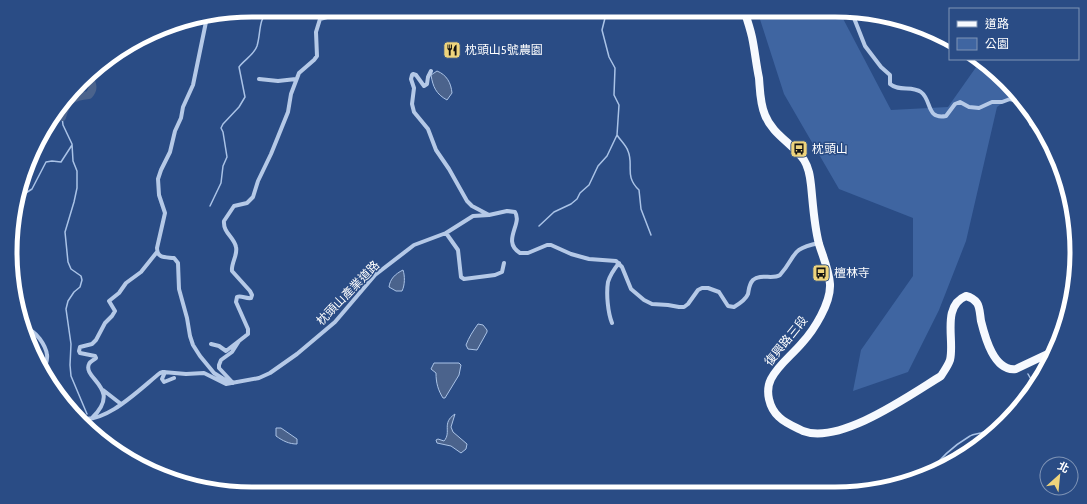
<svg xmlns="http://www.w3.org/2000/svg" width="1087" height="504" font-family="'Asap Condensed','Noto Sans TC',sans-serif">
	<rect width="100%" height="100%" fill="#2a4c85"/>
	<!-- green -->
	<path fill="#3f65a1" d="M757 10 839 11 891 110 948 107 979 63 1006 81 1015 94 997 107 966 241 939 310 908 372 853 391 861 350 913 276V218L839 189 784 94Z"/>
	<!-- water -->
	<path fill="#4b638c" stroke="#aac3e7" d="M437 71C447 75 451 83 452 93L447 100C436 94 433 87 431 75Z
		M403 270C405 276 405 285 402 291H396L389 287C390 279 395 274 403 270Z
		M478 324 483 325 487 330V332L477 350 468 349 466 345C469 337 473 331 478 324Z
		M434 363H459L461 365 459 375 445 398H443C438 390 436 383 436 373L431 369Z
		M455 414 451 427 453 432 467 444 466 449 461 453 451 446 437 443 436 440 438 439 444 441C452 432 441 423 455 414Z
		M276 428H281L297 439V444C289 444 283 441 276 436Z"/>
	<g fill="none" stroke-linecap="round" stroke-linejoin="round">
		<!-- stream -->
		<path stroke="#aac3e7" stroke-width="1.5" d="M48 125 52 120 62 117 63 125 72 144 73 161 77 171V188L74 202 65 232 68 262 71 269 81 276 82 280 80 287 74 292 68 301 66 309 71 344 70 365 71 376 87 414
			M617 135C620 140 626 145 628 151 634 165 624 176 639 190L641 209 651 235
			M18 198 32 189 46 162 52 161 61 162 72 145
			M210 206 221 183 223 166 227 157 223 132 221 128 223 124 239 107 245 97 239 67C245 59 254 55 257 46 261 33 258 21 268 10
			M539 226 554 212 571 204 577 199 580 193 589 185 598 166 607 156 617 135 619 105 614 95 615 68 609 57 602 30 607 10
			M1028 374 1032 381V391
			M927 476C938 460 953 446 970 436 973 434 977 434 981 433 990 431 997 422 1002 416L1011 415"/>
		<!-- river -->
		<path stroke="#4b638c" stroke-width="8" d="M62 117C67 100 71 97 89 95 95 88 92 84 89 76"/>
		<!-- minor -->
		<path stroke="#b5c9e7" stroke-width="4" d="M852 13 865 46 881 67 890 75V84C899 92 912 85 921 92 932 100 926 120 946 116L955 104 960 102 969 107 979 108 992 102H1002L1010 99 1021 102
			M207 17 193 85 183 107 181 118 175 131 170 152 161 170 158 179 159 195 165 213 157 248C157 259 166 257 174 258L178 263 179 289 187 318 190 336 193 345 200 356 214 373 230 383
			M431 71 428 77 427 84 424 86 416 75 413 74 412 75 411 79 414 88 412 104 414 112 428 129 436 150 449 169 467 201 472 206 489 215
			M259 79 278 81 296 79
			M1029 115 1031 124 1039 129
			M446 233 458 250 461 277 464 279 495 275 502 272 504 263
			M612 323C608 313 606 294 608 282 610 275 615 268 619 263
			M26 329C36 330 46 346 47 355 48 360 45 366 44 371
			M211 344 219 346 226 351 239 341
			M165 372 162 379 164 382 174 378
			M233 383 219 368V365L221 360 232 352 239 341 248 334V329L236 302 237 297C241 295 246 299 251 298L252 295 250 291 232 271C231 263 238 255 236 247 234 237 223 233 224 221L234 206 247 203 253 197 258 181 271 154 288 112 291 94 299 73 314 60 317 56 316 32 320 19 327 17H335L351 10 362 17H370L375 10
			M103 390 121 404
			M80 418C105 425 141 388 160 373L163 372 186 374 204 373 226 384 259 378 270 373 297 354 335 322 375 275 414 245 446 233 473 216 489 215 507 211 515 212C523 224 501 241 520 253H528L547 245H551L571 254 589 259 616 261 622 267 631 289 644 300 652 304 668 305 679 307H684L688 304 698 290 702 288H708L719 292 728 306 734 307C739 304 746 299 748 294 749 289 749 284 753 280 761 273 772 280 780 275 797 256 789 249 819 243
			M92 418C123 388 82 379 89 364 90 361 94 360 96 358L95 356 80 353 79 351 80 347 92 344 96 340 105 323 112 316 115 311 109 301 119 293 126 283 141 272 157 252"/>
		<!-- primary -->
		<path stroke="#f6f9fe" stroke-width="8" d="M744 10C747 19 750 28 752 37 755 51 756 64 759 78 760 90 760 104 765 115 772 134 793 144 804 160 809 168 810 176 811 185 813 204 814 225 819 244 823 257 829 270 830 284 831 303 814 330 802 343 792 355 778 365 771 379 765 391 769 408 779 417 785 423 795 427 803 431 840 445 910 395 941 376 944 371 948 366 950 360 955 341 941 306 966 296 970 297 974 299 977 303 980 307 980 315 981 321 985 337 994 372 1016 369L1056 350"/>
	</g>
	<!-- icons -->
	<defs>
		<symbol id="restaurant-square" viewBox="-11 -11 22 22"><rect x="-9" y="-9" width="18" height="18" rx="4" fill="#eed47c" stroke="#2a4c85"/><path d="M-5-6h1v4h1v-4h1v4h1v-4h1v5L-1.5 .5V6h-2V.5L-5-1ZM5-6V6H3V1.5H1.5Q1.5-4 5-6Z" fill="#111"/></symbol>
		<symbol id="bus-square" viewBox="-11 -11 22 22"><rect x="-9" y="-9" width="18" height="18" rx="4" fill="#eed47c" stroke="#2a4c85"/><path d="M-5-6H5V4H4V6H2V4H-2V6H-4V4H-5ZM-3.5-4V0h7V-4ZM-3.5 1.2v1.5H-2V1.2ZM2 1.2v1.5H3.5V1.2Z" fill="#111"/></symbol>
	</defs>
	<g fill-rule="evenodd">
		<use href="#restaurant-square" x="442" y="40" width="20" height="20"/>
		<use href="#bus-square" x="789" y="139" width="20" height="20"/>
		<use href="#bus-square" x="811" y="263" width="20" height="20"/>
	</g>
	<g text-anchor="middle" stroke-width="3" stroke-linejoin="round" paint-order="stroke">
		<!-- poi labels -->
		<g font-size="12" fill="#fff" stroke="#2a4c85" text-anchor="start">
			<text x="465" y="54">枕頭山5號農園</text>
			<text x="812" y="153">枕頭山</text>
			<text x="834" y="277">檀林寺</text>
		</g>
		<!-- street labels -->
		<g font-size="12" fill="#fff" stroke="#2a4c85">
			<text transform="translate(348 293) rotate(-46)" y="4">枕頭山產業道路</text>
			<text transform="translate(786 341) rotate(-51)" y="4">復興路三段</text>
		</g>
	</g>
	<!-- crop -->
	<path d="M0 0H1087V504H0ZM252 17H835A235 235 0 0 1 1070 252V252A235 235 0 0 1 835 487H252A235 235 0 0 1 17 252V252A235 235 0 0 1 252 17Z" fill="#2a4c85" fill-rule="evenodd"/>
	<path fill="none" stroke="#fff" stroke-width="5" d="M252 17H835A235 235 0 0 1 1070 252V252A235 235 0 0 1 835 487H252A235 235 0 0 1 17 252V252A235 235 0 0 1 252 17Z"/>
	<!-- legend -->
	<rect x="949" y="8" width="130" height="52" fill="#2a4c85" stroke="#7f94b6"/>
	<rect x="957" y="21" width="20" height="6" fill="#f6f9fe" stroke="#7f94b6"/>
	<text x="985" y="28" font-size="12" fill="#ffffff">道路</text>
	<rect x="957" y="38" width="20" height="12" fill="#3f65a1" stroke="#7f94b6"/>
	<text x="985" y="48" font-size="12" fill="#ffffff">公園</text>
	<!-- north arrow -->
	<g transform="translate(1059 476) rotate(27)"><circle r="19" fill="#2a4c85" stroke="#7f94b6"/>
	<path d="M0-3L7 15L0 10L-7 15Z" fill="#eed47c"/>
	<text y="-6" font-size="11" font-weight="bold" text-anchor="middle" fill="#ffffff">北</text>
	</g>
</svg>
